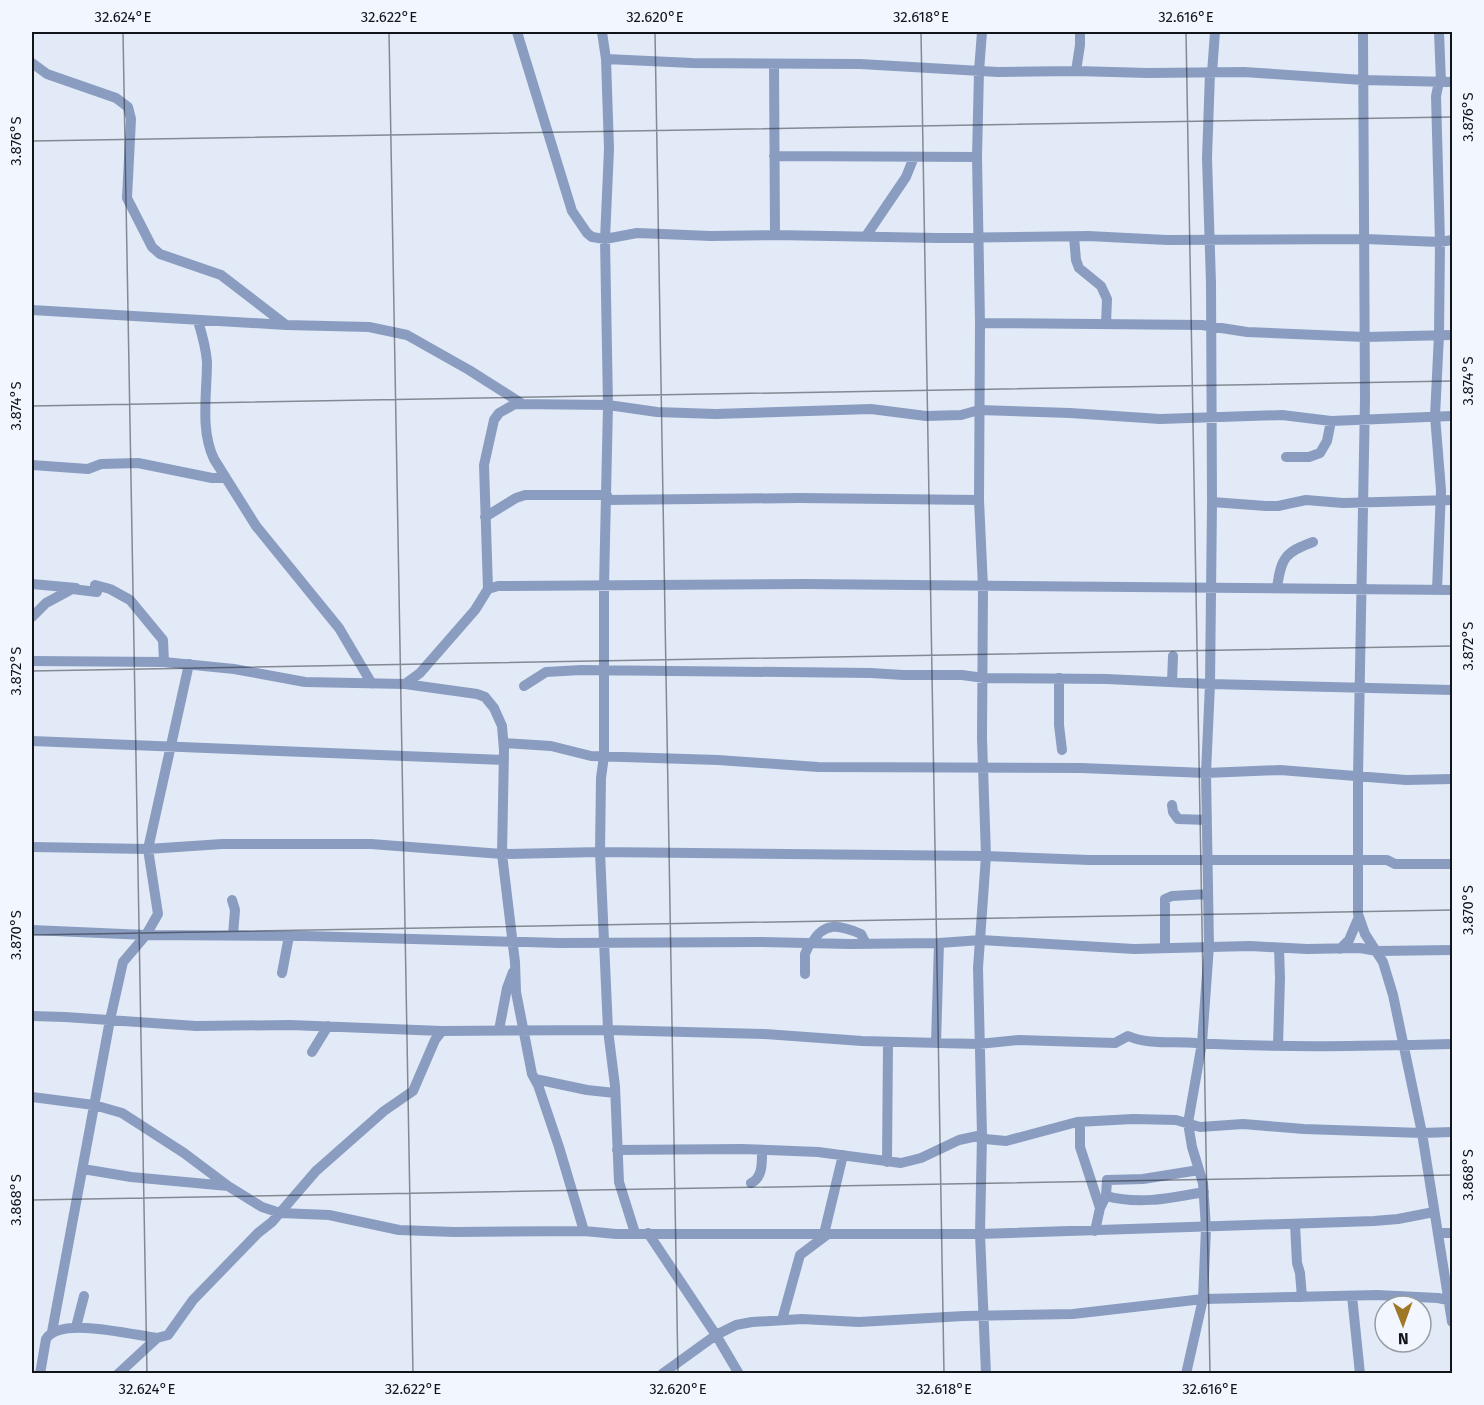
<svg xmlns="http://www.w3.org/2000/svg" width="1484" height="1405" font-family="'Fira Sans',sans-serif">
	<rect width="100%" height="100%" fill="#e2eaf7"/>
	<g fill="none" stroke-linecap="round" stroke-linejoin="round">
		<!-- minor -->
		<path stroke="#8a9dc1" stroke-width="10" d="M517 32 572 211 587 233 592 237 605 239 637 233 711 236 775 235 938 238 1088 236 1167 240 1365 239 1440 242 1452 240
			M602 32 606 59 609 149 605 239 608 405 604 586V756L601 778 600 852 608 1030 615 1086 619 1182 635 1233
			M982 32 979 71 977 157 980 323 979 500 983 587 982 738 986 856 978 968 982 1135 980 1234 986 1374
			M1363 32 1365 399 1358 777V914L1365 934 1383 962 1393 995 1422 1133 1452 1322
			M1439 32 1441 82
			M606 59 692 63 860 64 998 72 1076 71 1148 73 1244 72 1363 80 1452 82
			M32 63 47 74 116 98 128 107 131 119 127 198 152 247 160 254 221 275 286 325 369 327 407 335 469 370 521 403
			M774 65 775 235
			M1076 71 1080 45V32
			M1212 73 1215 32
			M774 156 977 157
			M866 236 906 177 914 157
			M1074 237 1076 260 1079 268 1101 286 1107 299 1106 324
			M32 310 286 325
			M198 321C202 334 206 348 207 362 207 394 200 430 214 459L256 526 339 628 372 684
			M980 323 1202 325 1247 332 1365 337 1452 335
			M1286 457H1309L1320 453 1327 441 1331 421
			M32 465 88 469 101 464 138 463 212 478H226
			M607 500 799 498 979 500
			M1212 502 1266 506H1278L1306 500 1343 503 1452 500
			M485 517 516 498 525 495H607
			M32 584 76 588
			M1277 588C1281 558 1285 552 1313 542
			M488 589 484 465 494 420 499 413 515 404 608 405 657 412 715 414 871 409 926 416 961 415 979 410 1070 413 1160 419 1282 415 1331 421 1452 416
			M1437 590 1441 490 1435 416 1439 335 1440 242 1436 96 1439 82
			M32 617 46 603 72 589 97 592 95 585 110 589 130 600 163 640 164 662
			M32 661 164 662 234 669 305 682 405 684 420 673 475 610 488 589 498 586 806 584 1452 590
			M1059 678V725L1062 750
			M1172 682 1173 656
			M405 684 477 694 485 697 494 708 502 726 504 750 502 854 515 962 516 992 532 1074 538 1085 559 1147 584 1231
			M524 686 546 672 581 670 871 673 903 675H962L984 678 1107 679 1210 684 1452 690
			M32 741 504 760
			M504 743 551 746 591 756 718 760 818 767 1081 768 1206 773 1280 770 1406 780 1452 779
			M1172 805 1173 812 1178 819 1207 820
			M32 847 148 849 222 844H371L502 854 600 852 986 856 1089 860H1387L1395 864H1452
			M232 900 235 910 233 935
			M32 930 146 935 306 936 559 943 761 942 850 944 939 943 981 940 1134 949 1250 946 1307 949 1360 948 1377 951 1452 950
			M812 943C824 921 840 925 861 934L866 944
			M1165 948V899L1172 896 1208 894
			M1340 949 1349 940 1358 919
			M282 973 289 936
			M805 974V954L810 943
			M32 1016 65 1017 196 1026 290 1025 442 1031 608 1030 765 1034 862 1041 979 1044 1019 1040 1115 1043 1128 1036C1149 1045 1173 1041 1196 1043 1281 1048 1367 1046 1452 1044
			M499 1030 507 988 513 972
			M936 1043 939 943
			M1278 1046 1280 978 1279 948
			M312 1052 328 1026
			M535 1079 587 1090 615 1093
			M32 1097 94 1105 122 1113 184 1153 228 1186 262 1207 280 1213 329 1215 399 1230 454 1232 584 1231 616 1234H980L1374 1221 1398 1219 1434 1212
			M1080 1122V1147L1100 1208
			M617 1150 742 1149 818 1152 901 1163 921 1158 959 1140 982 1135 985 1139 1006 1141 1077 1122 1133 1119 1176 1120 1200 1127 1243 1124 1304 1129 1422 1133 1452 1132
			M887 1162 888 1042
			M83 1169 131 1177 228 1186
			M751 1183C763 1178 762 1162 762 1150
			M1106 1196C1139 1205 1171 1198 1204 1192
			M1295 1224 1297 1263 1300 1273 1302 1297
			M1095 1231 1100 1208 1106 1196 1107 1180 1143 1179 1199 1170
			M648 1233 716 1335 739 1374
			M1438 1233H1452
			M824 1234 843 1155
			M1352 1296 1360 1374
			M782 1320 800 1255 828 1234
			M76 1327 84 1296
			M52 1332 110 1020 123 962 146 935 158 914 148 849 189 664
			M40 1374 46 1339C60 1316 133 1335 157 1338L168 1335 193 1300 258 1233 272 1222 316 1171 384 1111 413 1091 435 1040 442 1031
			M118 1374 157 1338
			M662 1374 716 1335 736 1325 752 1322 802 1319 859 1322 964 1316 1073 1314 1203 1299 1377 1295 1438 1298 1452 1301
			M1186 1374 1203 1299 1206 1228 1203 1183 1192 1147 1188 1123 1202 1043 1209 946 1206 773 1210 684 1212 502 1211 283 1207 158 1210 73"/>
	</g>
	<!-- ticks -->
	<path fill="none" stroke="#111418" stroke-width="1.5" stroke-opacity="0.45" d="M123 32 147 1374M389 32 413 1374M655 32 678 1374M921 32 944 1374M1186 32 1210 1374M1452 32V61M32 141 1452 117M32 406 1452 381M32 671 1452 646M32 935 1452 910M32 1200 1452 1175"/>
	<!-- border -->
	<rect width="1484" height="1405" fill="none" stroke="#f2f7ff" stroke-width="66"/>
	<!-- north arrow -->
	<g transform="translate(1403 1324) rotate(179)"><circle r="28" fill="#f2f7ff" stroke="#989ca3" stroke-width="1.5"/>
	<path d="M0-4.5L10 22L0 15L-10 22Z" fill="#9e7824"/>
	<text y="-9" font-size="16" font-weight="bold" text-anchor="middle" fill="#111418">N</text>
	</g>
	<rect x="33" y="33" width="1418" height="1339" fill="none" stroke="#111418" stroke-width="2"/>
	<g font-size="15" text-anchor="middle" fill="#111418">
		<text x="123" y="22">32.624°E</text>
		<text x="389" y="22">32.622°E</text>
		<text x="655" y="22">32.620°E</text>
		<text x="921" y="22">32.618°E</text>
		<text x="1186" y="22">32.616°E</text>
		<text transform="translate(1468 117) rotate(-90)" y="5">3.876°S</text>
		<text transform="translate(16 141) rotate(-90)" y="5">3.876°S</text>
		<text transform="translate(1468 381) rotate(-90)" y="5">3.874°S</text>
		<text transform="translate(16 406) rotate(-90)" y="5">3.874°S</text>
		<text transform="translate(1468 646) rotate(-90)" y="5">3.872°S</text>
		<text transform="translate(16 671) rotate(-90)" y="5">3.872°S</text>
		<text transform="translate(1468 910) rotate(-90)" y="5">3.870°S</text>
		<text transform="translate(16 935) rotate(-90)" y="5">3.870°S</text>
		<text transform="translate(1468 1175) rotate(-90)" y="5">3.868°S</text>
		<text transform="translate(16 1200) rotate(-90)" y="5">3.868°S</text>
		<text x="147" y="1394">32.624°E</text>
		<text x="413" y="1394">32.622°E</text>
		<text x="678" y="1394">32.620°E</text>
		<text x="944" y="1394">32.618°E</text>
		<text x="1210" y="1394">32.616°E</text>
	</g>
</svg>
